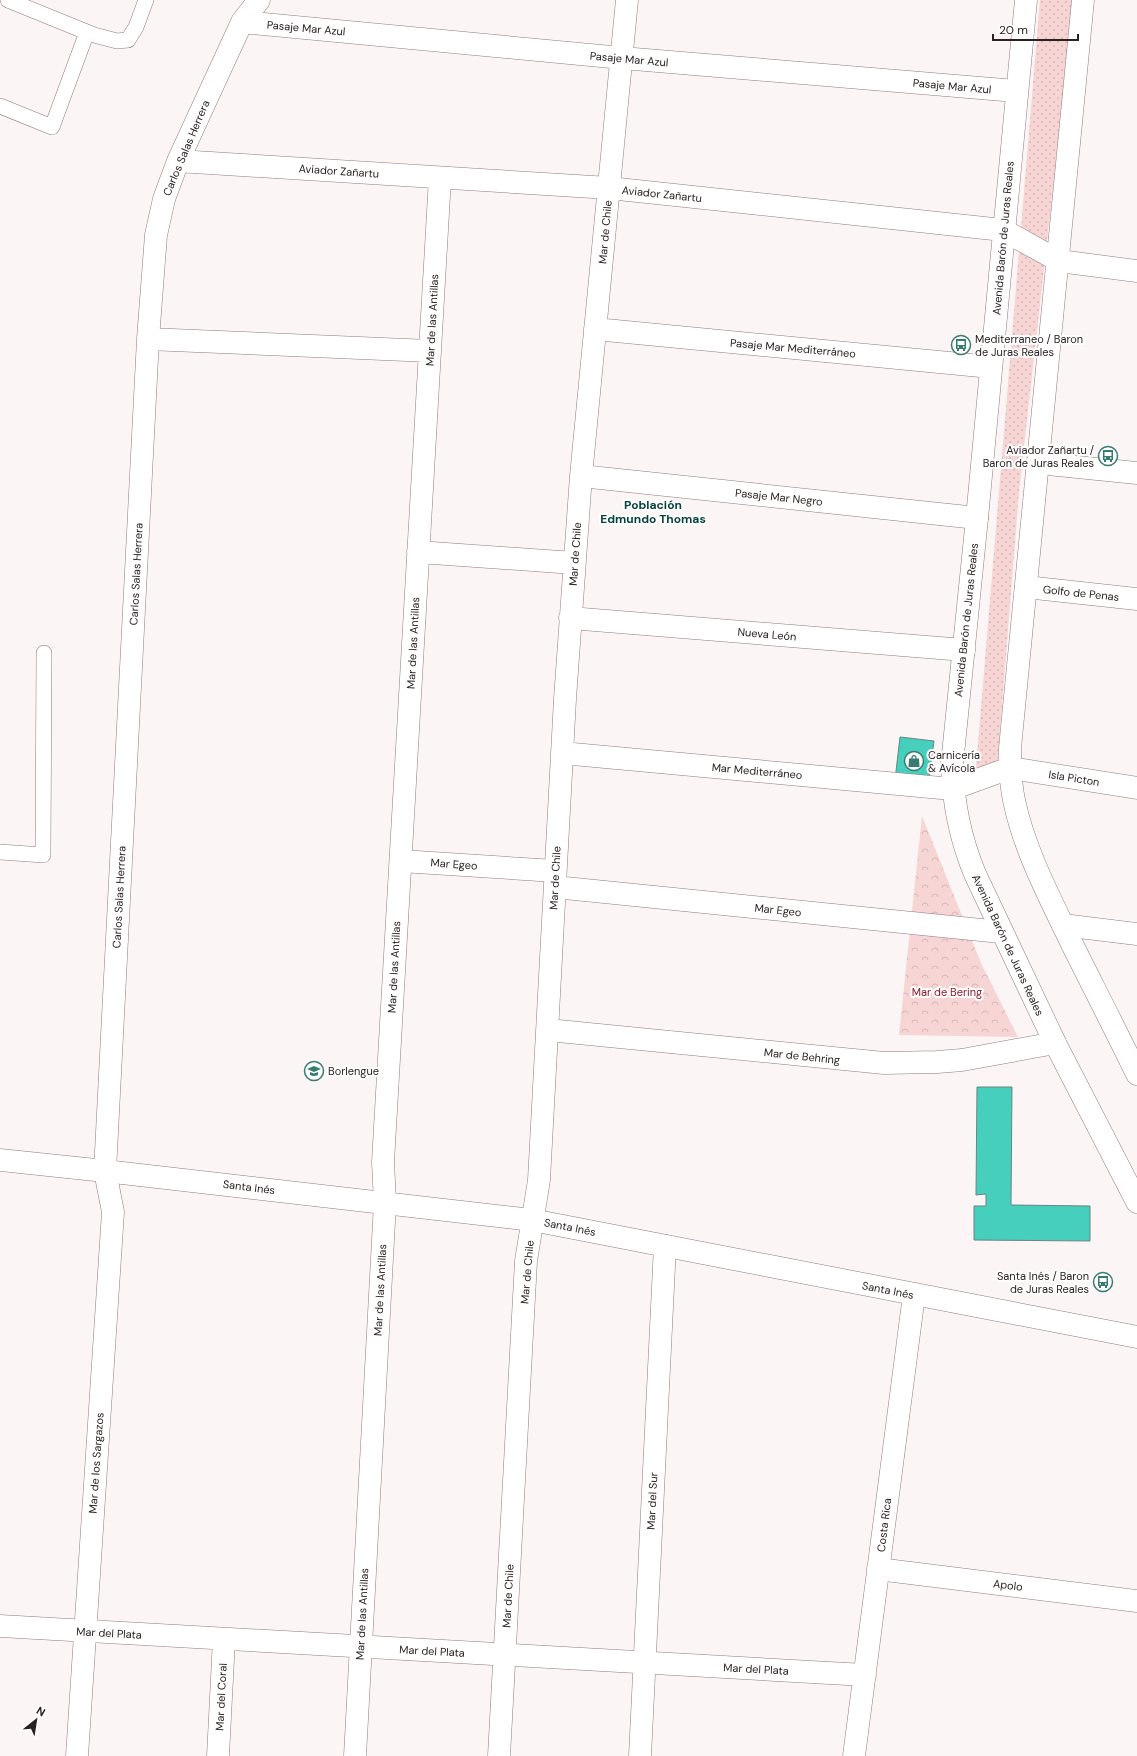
<svg xmlns="http://www.w3.org/2000/svg" width="1137" height="1756" font-family="'DM Sans',sans-serif">
	<defs>
		<pattern id="grass-dots" width="8" height="8" patternUnits="userSpaceOnUse"><rect width="8" height="8" fill="#f6d5d4"/><path d="M2 2h.1M6 6h.1" fill="none" stroke="#d3b7b6" stroke-width="1.8" stroke-linecap="round"/></pattern>
		<pattern id="park-crowns" width="20" height="18" patternUnits="userSpaceOnUse"><rect width="20" height="18" fill="#f6d5d4"/><path d="M2 6a3 3 0 1 1 6 0M12 15a3 3 0 1 1 6 0" fill="none" stroke="#d3b7b6"/></pattern>
	</defs>
	<rect width="100%" height="100%" fill="#fbf5f5"/>
	<!-- grass -->
	<path fill="url(#grass-dots)" d="M1040 0H1072L1066 71 1019 492 997 768H976Z"/>
	<!-- park -->
	<path fill="url(#park-crowns)" d="M922 816 981 963 1018 1037 899 1035Z"/>
	<!-- building -->
	<path fill="#45cfbc" stroke="#6a857f" d="M900 737 934 741 928 785 895 780Z
		M977 1087H1012L1011 1205 1090 1206V1241L974 1240V1206H986V1194L976 1195Z"/>
	<g fill="none" stroke-linecap="round" stroke-linejoin="round">
		<defs>
			<path id="service" d="M8 0 94 35 117 41 128 40 136 27 146 0
				M0 106 52 127 87 32
				M0 852 43 855 44 653"/>
			<path id="minor" d="M242 22 622 58 1016 91
				M178 161 609 188 1003 230 1059 261 1137 271
				M595 329 991 367
				M148 339 430 351
				M1038 463 1137 473
				M581 476 977 518
				M418 552 574 563
				M1026 587 1137 599
				M570 618 964 650
				M562 753 952 789
				M1010 768 1137 788
				M401 861 555 871
				M555 887 1001 932
				M1063 925 1137 934
				M548 1030 884 1063 937 1062 962 1060 1055 1043
				M878 1569 1137 1601
				M0 1626 865 1675
				M77 1756 113 1212 105 1171 148 339 156 235 164 199 178 161 242 22 259 0
				M218 1756 224 1639
				M355 1756 385 1203 383 1162 440 178
				M499 1756 526 1261 539 1180 565 699 581 476 627 0
				M640 1756 665 1246
				M854 1756 914 1295"/>
			<path id="tertiary" d="M1026 0 977 518 952 764C953 803 960 838 975 874L1055 1043 1137 1202
				M1083 0 1010 748C1010 765 1010 783 1014 800 1024 850 1051 900 1073 946 1094 988 1116 1031 1137 1074
				M952 789 1010 768
				M0 1160 105 1171 532 1220 1137 1337"/>
		</defs>
		<!-- service casing -->
		<use href="#service" stroke="#937a7a" stroke-width="16"/>
		<!-- minor casing -->
		<use href="#minor" stroke="#937a7a" stroke-width="23"/>
		<!-- tertiary casing -->
		<use href="#tertiary" stroke="#937a7a" stroke-width="23"/>
		<!-- service -->
		<use href="#service" stroke="#fff" stroke-width="15"/>
		<!-- minor -->
		<use href="#minor" stroke="#fff" stroke-width="22"/>
		<!-- tertiary -->
		<use href="#tertiary" stroke="#fff" stroke-width="22"/>
	</g>
	<!-- icons -->
	<defs>
		<symbol id="bus-ring" viewBox="-11 -11 22 22"><circle r="9.5" fill="#fff" stroke="#377c71" stroke-width="1.5"/><path d="M-5-6H5V4H4V6H2V4H-2V6H-4V4H-5ZM-3.5-4V0h7V-4ZM-3.5 1.2v1.5H-2V1.2ZM2 1.2v1.5H3.5V1.2Z" fill="#377c71"/></symbol>
		<symbol id="shop-ring" viewBox="-11 -11 22 22"><circle r="9.5" fill="#fff" stroke="#377c71" stroke-width="1.5"/><path d="M-5-2.5h2.3a2.7 3.5 0 0 1 5.4 0H5L5.5 6h-11ZM-1.5-2.5h3a1.5 2.3 0 0 0-3 0Z" fill="#377c71"/></symbol>
		<symbol id="school-ring" viewBox="-11 -11 22 22"><circle r="9.5" fill="#fff" stroke="#377c71" stroke-width="1.5"/><path d="M0-5L7-2L0 1L-7-2ZM-4 1L0 2.5L4 1V4Q0 6-4 4Z" fill="#377c71"/></symbol>
	</defs>
	<g fill-rule="evenodd">
		<use href="#bus-ring" x="950" y="334" width="22" height="22"/>
		<use href="#bus-ring" x="1097" y="445" width="22" height="22"/>
		<use href="#shop-ring" x="903" y="750" width="22" height="22"/>
		<use href="#school-ring" x="303" y="1060" width="22" height="22"/>
		<use href="#bus-ring" x="1092" y="1271" width="22" height="22"/>
	</g>
	<g text-anchor="middle" stroke-width="4" stroke-linejoin="round" paint-order="stroke">
		<!-- street labels -->
		<g font-size="11" fill="#2b2121" stroke="#fff">
			<text transform="translate(306 28) rotate(5)" y="4">Pasaje Mar Azul</text>
			<text transform="translate(629 59) rotate(5)" y="4">Pasaje Mar Azul</text>
			<text transform="translate(952 86) rotate(5)" y="4">Pasaje Mar Azul</text>
			<text transform="translate(186 148) rotate(-67)" y="4">Carlos Salas Herrera</text>
			<text transform="translate(339 171) rotate(4)" y="4">Aviador Zañartu</text>
			<text transform="translate(662 194) rotate(6)" y="4">Aviador Zañartu</text>
			<text transform="translate(605 232) rotate(-85)" y="4">Mar de Chile</text>
			<text transform="translate(1003 238) rotate(-85)" y="4">Avenida Barón de Juras Reales</text>
			<text transform="translate(432 320) rotate(-87)" y="4">Mar de las Antillas</text>
			<text transform="translate(793 348) rotate(5)" y="4">Pasaje Mar Mediterráneo</text>
			<text transform="translate(779 497) rotate(6)" y="4">Pasaje Mar Negro</text>
			<text transform="translate(575 554) rotate(-86)" y="4">Mar de Chile</text>
			<text transform="translate(136 574) rotate(-87)" y="4">Carlos Salas Herrera</text>
			<text transform="translate(1081 593) rotate(6)" y="4">Golfo de Penas</text>
			<text transform="translate(966 620) rotate(-84)" y="4">Avenida Barón de Juras Reales</text>
			<text transform="translate(767 634) rotate(5)" y="4">Nueva León</text>
			<text transform="translate(413 643) rotate(-87)" y="4">Mar de las Antillas</text>
			<text transform="translate(757 771) rotate(5)" y="4">Mar Mediterráneo</text>
			<text transform="translate(1074 778) rotate(9)" y="4">Isla Picton</text>
			<text transform="translate(454 864) rotate(4)" y="4">Mar Egeo</text>
			<text transform="translate(555 878) rotate(-87)" y="4">Mar de Chile</text>
			<text transform="translate(119 897) rotate(-87)" y="4">Carlos Salas Herrera</text>
			<text transform="translate(778 910) rotate(6)" y="4">Mar Egeo</text>
			<text transform="translate(1008 945) rotate(65)" y="4">Avenida Barón de Juras Reales</text>
			<text transform="translate(394 967) rotate(-87)" y="4">Mar de las Antillas</text>
			<text transform="translate(802 1056) rotate(6)" y="4">Mar de Behring</text>
			<text transform="translate(249 1187) rotate(7)" y="4">Santa Inés</text>
			<text transform="translate(570 1227) rotate(11)" y="4">Santa Inés</text>
			<text transform="translate(527 1272) rotate(-85)" y="4">Mar de Chile</text>
			<text transform="translate(380 1290) rotate(-87)" y="4">Mar de las Antillas</text>
			<text transform="translate(888 1290) rotate(11)" y="4">Santa Inés</text>
			<text transform="translate(96 1463) rotate(-86)" y="4">Mar de los Sargazos</text>
			<text transform="translate(652 1501) rotate(-87)" y="4">Mar del Sur</text>
			<text transform="translate(884 1525) rotate(-83)" y="4">Costa Rica</text>
			<text transform="translate(1008 1585) rotate(7)" y="4">Apolo</text>
			<text transform="translate(508 1596) rotate(-87)" y="4">Mar de Chile</text>
			<text transform="translate(362 1614) rotate(-87)" y="4">Mar de las Antillas</text>
			<text transform="translate(109 1633) rotate(3)" y="4">Mar del Plata</text>
			<text transform="translate(432 1651) rotate(3)" y="4">Mar del Plata</text>
			<text transform="translate(756 1669) rotate(3)" y="4">Mar del Plata</text>
			<text transform="translate(221 1697) rotate(-87)" y="4">Mar del Coral</text>
		</g>
		<!-- poi labels -->
		<g font-size="11" fill="#2b2121" stroke="#fff" text-anchor="start">
			<text x="975" y="343">Mediterraneo / Baron<tspan x="975" dy="13">de Juras Reales</tspan></text>
			<text x="1094" y="454" text-anchor="end">Aviador Zañartu /<tspan x="1094" dy="13">Baron de Juras Reales</tspan></text>
			<text x="928" y="759">Carnicería<tspan x="928" dy="13">&amp; Avícola</tspan></text>
			<text x="328" y="1075">Borlengue</text>
			<text x="1089" y="1280" text-anchor="end">Santa Inés / Baron<tspan x="1089" dy="13">de Juras Reales</tspan></text>
		</g>
		<!-- park labels -->
		<g font-size="11" fill="#8d1829" stroke="#fff">
			<text x="947" y="996">Mar de Bering</text>
		</g>
		<!-- neighbourhood labels -->
		<g font-size="12" font-weight="bold" fill="#04433c" stroke="#fff">
			<text x="653" y="509">Población<tspan x="653" dy="14">Edmundo Thomas</tspan></text>
		</g>
	</g>
	<!-- north arrow -->
	<g transform="translate(36 1720) rotate(30)" stroke="#ffffff" stroke-width="3" paint-order="stroke">
	<path d="M0-3L7 15L0 10L-7 15Z" fill="#2b2121"/>
	<text y="-6" font-size="11" font-weight="bold" text-anchor="middle" fill="#2b2121">N</text>
	</g>
	<!-- scale -->
	<path d="M993 34v6h85v-6" fill="none" stroke="#2b2121" stroke-width="2"/>
	<text x="999" y="34" font-size="12" fill="#2b2121" stroke="#ffffff" stroke-width="3" paint-order="stroke">20 m</text>
</svg>
